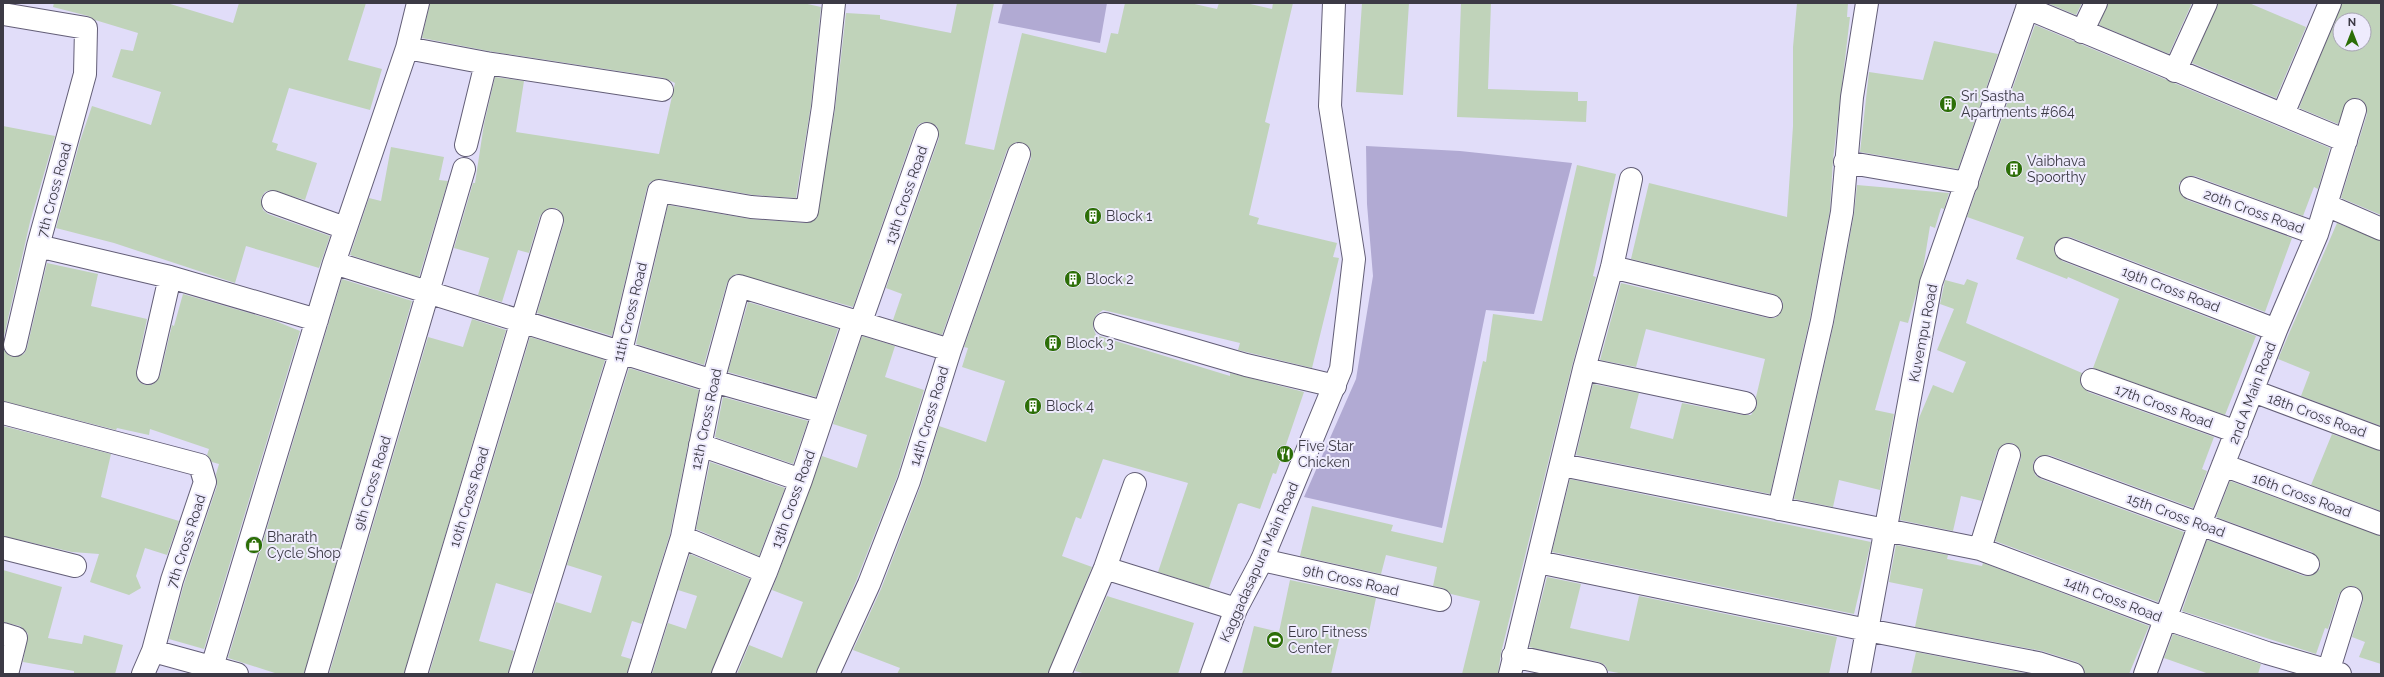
<svg xmlns="http://www.w3.org/2000/svg" width="2384" height="677" font-family="Raleway,sans-serif">
	<rect width="100%" height="100%" fill="#e1ddf9"/>
	<!-- green -->
	<path fill="#b1aad3" d="M1003 3H1107L1100 43 998 23Z
		M1366 146 1460 151 1572 163 1534 314 1486 310 1442 528 1304 497 1356 379 1373 276 1367 204Z"/>
	<!-- building -->
	<path fill="#c0d3ba" fill-rule="evenodd" d="M54 3H167L233 23 239 3H366L348 60 382 69 370 110 289 88 272 142 278 144 276 150 317 163 305 200 271 190 265 192 261 198 263 210 268 214 330 236 319 268 246 246 235 283 114 243 56 228 80 141 92 106 151 125 161 92 112 77 121 49 133 51 138 33 95 20 88 16 53 7Z
		M430 3H803L821 7 811 105 796 198 753 195 661 179 650 182 647 188 612 336 537 313 564 223 561 212 556 208H549L540 216 529 253 518 250 502 302 478 295 489 258 454 248 473 183H475L484 124 495 77 524 81 516 132 659 154 675 83 664 78 488 51 422 38Z
		M957 3H994L965 144 994 150 1022 33 1106 53 1111 33 1118 34 1125 3H1190L1217 9 1219 3H1246L1272 9 1273 3H1293L1265 122 1270 124 1249 215 1259 218 1257 224 1337 243 1333 257 1339 258 1312 368 1238 350 1240 343 1103 310 1096 315 1093 327 1096 335 1230 376V373L1304 392 1276 474 1273 473 1260 509 1241 503 1238 504 1209 588 1158 572 1188 483 1103 459 1081 519 1076 517 1062 556 1092 567 1048 674H897L900 668 853 650 881 589 921 485 939 426 986 442 1005 381 962 367 968 348 964 347 1031 158V151L1028 146 1016 142 1007 150 942 335 893 320 902 294 886 288 939 138 937 126 925 122 919 124 915 130 853 307 736 274 731 277 727 283 704 365 636 344 668 205 750 219 806 223 817 218 835 109 846 13 880 15V19L951 33Z
		M1362 3H1409L1403 95 1356 92Z
		M1461 3H1491L1488 89 1578 92V101H1587L1586 122 1457 117Z
		M1797 3H1848L1847 17H1850L1833 160 1830 210 1810 318 1770 494 1576 455 1593 384 1639 393 1630 428 1673 439 1682 403 1743 415H1751L1757 406 1756 397 1765 359 1646 329 1636 367 1600 360 1621 283 1768 318H1775L1780 314 1783 302 1774 294 1631 259 1649 183 1787 217 1793 126V47Z
		M2047 3H2082L2076 15Z
		M2108 3H2192L2169 54 2099 25Z
		M2218 3H2249L2306 27 2276 98 2192 63Z
		M2342 3H2381V215L2341 198 2367 114 2364 102 2358 98 2347 101 2338 124 2299 108ZM2340 20H2364V44H2340Z
		M2035 25 2330 148 2318 189 2314 187 2303 216 2195 176H2188L2179 183V191L2187 200 2292 238 2265 312 2070 237H2064L2055 244 2054 251 2062 261 2256 336 2225 415 2093 368 2119 299 2068 277 2067 279 2016 259 2024 237 1967 217Z
		M1934 41 1998 54 1958 169 1860 152 1869 72 1923 80Z
		M3 126 55 136 30 222 3 341Z
		M391 147 444 157 439 180 448 181 419 277 350 255 369 198 381 201Z
		M1577 165 1616 174 1593 276 1596 277 1572 366 1501 653 1498 674H1462L1480 601 1451 594 1443 588 1433 586 1437 567 1386 555 1381 574 1300 556 1312 506 1393 525 1391 531 1443 543 1483 361 1486 362 1493 314 1542 321Z
		M1857 185 1949 193 1944 209 1941 208 1935 228 1930 226 1923 269 1908 323 1900 321 1875 410 1894 414 1880 490 1839 480 1833 507 1794 499 1834 323 1854 214Z
		M2337 223 2381 241V426L2301 396 2310 372 2278 359Z
		M47 263 98 274 91 306 147 319 136 371 139 382 145 385H152L160 376 172 325 174 326 183 294 273 320 300 331 204 649 169 639 184 584 217 486 216 474 219 464 212 462 207 455 209 449 150 429 149 435 117 428 116 430 3 401V348L7 354 13 357 24 354 27 348Z
		M342 279 412 301 304 674H278L228 658Z
		M1967 279 1978 283 1966 323 2082 373 2080 383 2088 392 2214 437 2202 469 2207 471 2193 508 2049 455 2037 457 2033 463 2035 475 2041 479 2184 532 2158 602 1995 541 2021 458V452L2013 443H2006L1997 451 1982 501 1961 496 1953 531 1900 520 1919 418 1933 385 1953 393 1966 362 1937 350 1954 309 1940 304 1945 280 1964 285Z
		M748 302 838 329 816 397 728 372Z
		M472 319 506 330 404 674H329L428 337 463 347Z
		M862 336 895 346 885 377 924 390 897 477 857 579 816 674H737L749 645 782 658 803 602 772 590 822 456 857 468 867 435 833 424Z
		M530 337 605 360 532 594 496 583 479 641 514 651 508 674H429Z
		M629 368 699 390 670 534 642 624 632 621 621 656 631 659 627 674H533L556 602 591 613 602 576 567 565Z
		M723 397 808 421 793 464 715 437Z
		M3 426 111 454 101 497 179 521 167 555 145 548 136 576 141 588 129 595 90 582 99 554 72 552 3 536Z
		M2332 434 2381 451V511L2311 485Z
		M710 462 785 488 759 556 696 529Z
		M1570 479 1871 542 1854 614 1552 552Z
		M2230 481 2381 536V664L2359 657 2365 642 2352 637 2363 601 2360 590 2354 586H2348L2339 594 2328 629 2325 628 2316 654 2182 611 2207 540 2304 576H2310L2320 569V562L2312 552 2216 517Z
		M1896 545 1948 555 1947 559 1982 566 1983 563 2149 626 2129 674H2085L2082 666 2077 662 2042 651 1915 627 1923 589 1889 582Z
		M690 554 750 579 711 674H652L668 623 686 629 697 596 678 590Z
		M3 570 62 587 48 638 82 644 84 635 123 645 115 674H74V671L23 662 28 634 20 626 3 622Z
		M1547 577 1581 584 1570 628 1629 641 1639 596 1837 637 1829 674H1624L1608 671 1605 665 1599 662 1529 647Z
		M1290 580 1376 598 1368 637 1341 631 1331 674H1242L1254 626 1279 632Z
		M1107 596 1194 623 1178 674H1086L1075 671Z
		M2173 634 2261 664 2258 674H2209L2164 658Z
		M1916 652 2029 674H1911Z"/>
	<g fill="none" stroke-linecap="round" stroke-linejoin="round">
		<defs>
			<path id="minor" d="M2027 8 2346 141
				M3 14 86 28 85 74 38 246 170 277 317 320
				M2082 32 2096 3
				M407 48 486 63 662 90
				M2175 71 2206 3
				M2283 114 2330 3
				M466 145 486 63
				M1845 162 1967 183
				M2191 188 2317 234
				M273 202 345 228
				M2326 205 2381 229
				M2066 249 2276 330
				M334 263 407 48 418 3
				M1612 267 1771 306
				M860 324 927 134
				M1105 324 1246 365 1335 386
				M15 345 38 246
				M1584 369 1745 403
				M148 373 170 277
				M2092 380 2237 432
				M2253 391 2381 439
				M3 413 200 465 205 482 172 580 153 651
				M700 445 801 480
				M1562 465 1980 549 2164 618 2267 653 2340 674
				M2223 465 2381 524
				M2045 467 2308 564
				M1779 509 1822 321 1842 212 1852 97 1867 3
				M682 537 766 572
				M3 548 75 566
				M1980 549 2009 455
				M1262 560 1440 600
				M1538 562 1867 630 2038 663 2073 674
				M1105 568 1236 609
				M3 634 16 638 7 674
				M1513 656 1596 674
				M212 667 334 263 713 381 823 412
				M2328 672 2351 598
				M143 674 153 651 237 674
				M316 674 464 169
				M416 674 552 220
				M520 674 621 351 659 191 751 207 807 211 823 107 834 3
				M639 674 682 537 713 381 739 286 950 350
				M723 674 766 572 801 480 854 322
				M828 674 869 584 909 481 950 350 1019 154
				M1060 674 1105 568 1135 484
				M1510 674 1584 369 1612 267 1631 179
				M1859 674 1931 283 2029 3
				M2145 674 2200 524 2276 330 2317 234 2355 110"/>
			<path id="secondary" d="M1212 674 1236 609 1262 560 1341 369 1354 259 1330 106 1334 3"/>
		</defs>
		<!-- minor casing -->
		<use href="#minor" stroke="#635e77" stroke-width="24"/>
		<!-- secondary casing -->
		<use href="#secondary" stroke="#635e77" stroke-width="24"/>
		<!-- minor -->
		<use href="#minor" stroke="#fff" stroke-width="22"/>
		<!-- secondary -->
		<use href="#secondary" stroke="#fff" stroke-width="22"/>
	</g>
	<!-- icons -->
	<defs>
		<symbol id="building-disc" viewBox="-11 -11 22 22"><circle r="9.5" fill="#2c6e07" stroke="#eeebfd"/><path d="M-4-6H4V6H1V3H-1V6H-4ZM-2.5-4.3h1.7v1.8h-1.7ZM.8-4.3h1.7v1.8H.8ZM-2.5-1h1.7V.8h-1.7ZM.8-1h1.7V.8H.8Z" fill="#fff"/></symbol>
		<symbol id="restaurant-disc" viewBox="-11 -11 22 22"><circle r="9.5" fill="#2c6e07" stroke="#eeebfd"/><path d="M-5-6h1v4h1v-4h1v4h1v-4h1v5L-1.5 .5V6h-2V.5L-5-1ZM5-6V6H3V1.5H1.5Q1.5-4 5-6Z" fill="#fff"/></symbol>
		<symbol id="shop-disc" viewBox="-11 -11 22 22"><circle r="9.5" fill="#2c6e07" stroke="#eeebfd"/><path d="M-5-2.5h2.3a2.7 3.5 0 0 1 5.4 0H5L5.5 6h-11ZM-1.5-2.5h3a1.5 2.3 0 0 0-3 0Z" fill="#fff"/></symbol>
		<symbol id="stadium-disc" viewBox="-11 -11 22 22"><circle r="9.5" fill="#2c6e07" stroke="#eeebfd"/><path d="M0-5a6.5 5 0 1 0 0 10a6.5 5 0 1 0 0-10ZM-3.5-1.8h7v3.6h-7Z" fill="#fff"/></symbol>
	</defs>
	<g fill-rule="evenodd">
		<use href="#building-disc" x="1938" y="94" width="20" height="20"/>
		<use href="#building-disc" x="2004" y="159" width="20" height="20"/>
		<use href="#building-disc" x="1083" y="206" width="20" height="20"/>
		<use href="#building-disc" x="1063" y="269" width="20" height="20"/>
		<use href="#building-disc" x="1043" y="333" width="20" height="20"/>
		<use href="#building-disc" x="1023" y="396" width="20" height="20"/>
		<use href="#restaurant-disc" x="1275" y="444" width="20" height="20"/>
		<use href="#shop-disc" x="244" y="535" width="20" height="20"/>
		<use href="#stadium-disc" x="1265" y="630" width="20" height="20"/>
	</g>
	<g text-anchor="middle" stroke-width="4" stroke-linejoin="round" paint-order="stroke">
		<!-- poi labels -->
		<g font-size="14" fill="#3c3a45" stroke="#eeebfd" text-anchor="start">
			<text x="1961" y="101">Sri Sastha<tspan x="1961" dy="16">Apartments #664</tspan></text>
			<text x="2027" y="166">Vaibhava<tspan x="2027" dy="16">Spoorthy</tspan></text>
			<text x="1106" y="221">Block 1</text>
			<text x="1086" y="284">Block 2</text>
			<text x="1066" y="348">Block 3</text>
			<text x="1046" y="411">Block 4</text>
			<text x="1298" y="451">Five Star<tspan x="1298" dy="16">Chicken</tspan></text>
			<text x="267" y="542">Bharath<tspan x="267" dy="16">Cycle Shop</tspan></text>
			<text x="1288" y="637">Euro Fitness<tspan x="1288" dy="16">Center</tspan></text>
		</g>
		<!-- street labels -->
		<g font-size="14" fill="#3c3a45" stroke="#eeebfd">
			<text transform="translate(54 190) rotate(-75)" y="5">7th Cross Road</text>
			<text transform="translate(906 195) rotate(-71)" y="5">13th Cross Road</text>
			<text transform="translate(2254 211) rotate(20)" y="5">20th Cross Road</text>
			<text transform="translate(2171 289) rotate(21)" y="5">19th Cross Road</text>
			<text transform="translate(630 312) rotate(-76)" y="5">11th Cross Road</text>
			<text transform="translate(1923 333) rotate(-79)" y="5">Kuvempu Road</text>
			<text transform="translate(2252 393) rotate(-69)" y="5">2nd A Main Road</text>
			<text transform="translate(2164 406) rotate(20)" y="5">17th Cross Road</text>
			<text transform="translate(2317 415) rotate(20)" y="5">18th Cross Road</text>
			<text transform="translate(929 416) rotate(-73)" y="5">14th Cross Road</text>
			<text transform="translate(706 419) rotate(-78)" y="5">12th Cross Road</text>
			<text transform="translate(372 483) rotate(-73)" y="5">9th Cross Road</text>
			<text transform="translate(2302 495) rotate(20)" y="5">16th Cross Road</text>
			<text transform="translate(469 497) rotate(-73)" y="5">10th Cross Road</text>
			<text transform="translate(793 499) rotate(-70)" y="5">13th Cross Road</text>
			<text transform="translate(2176 515) rotate(20)" y="5">15th Cross Road</text>
			<text transform="translate(186 541) rotate(-72)" y="5">7th Cross Road</text>
			<text transform="translate(1259 562) rotate(-66)" y="5">Kaggadasapura Main Road</text>
			<text transform="translate(1351 580) rotate(13)" y="5">9th Cross Road</text>
			<text transform="translate(2113 599) rotate(21)" y="5">14th Cross Road</text>
		</g>
	</g>
	<!-- border -->
	<rect width="2384" height="677" fill="none" stroke="#3c3a45" stroke-width="8"/>
	<!-- north arrow -->
	<g transform="translate(2352 32)"><circle r="19" fill="#eeebfd" stroke="#a7a4b3"/>
	<path d="M0-3L7 15L0 10L-7 15Z" fill="#2c6e07"/>
	<text y="-6" font-size="11" font-weight="bold" text-anchor="middle" fill="#3c3a45">N</text>
	</g>
</svg>
